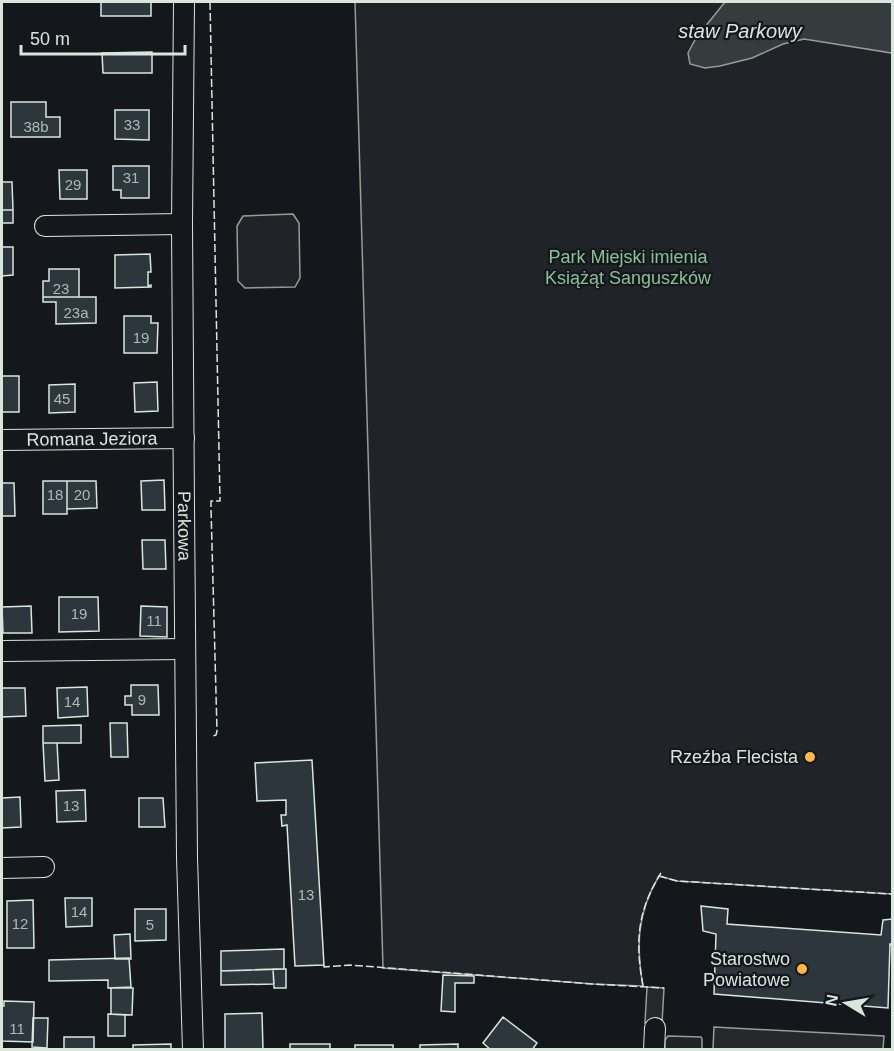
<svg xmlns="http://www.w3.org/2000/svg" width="894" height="1051" font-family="Arial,sans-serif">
	<rect width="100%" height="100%" fill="#14181c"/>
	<!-- green -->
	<path fill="#202428" stroke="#939e99" stroke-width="1.5" d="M355 2H892V894L677 881 659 876C637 913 636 945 643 986L593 984 383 968Z
		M293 214 299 223 300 278 295 287 245 288 238 281 237 226 243 216Z
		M668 1036 701 1037 702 1039V1049H665V1040Z"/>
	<!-- parking -->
	<path fill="#24282b" stroke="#939e99" stroke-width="1.5" d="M647 987 664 988 662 1023H645Z
		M714 1027 884 1036 883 1049H713Z"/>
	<!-- water -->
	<path fill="#363b3e" stroke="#939e99" stroke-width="1.5" d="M725 2H892V53L804 39 783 44 752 58 720 66 705 68 690 64 688 53 696 38Z"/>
	<!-- building -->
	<path fill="#2c363c" stroke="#d8e6dc" stroke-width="1.5" d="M101 2H151V16H101Z
		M152 52V73H103L102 53Z
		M11 102H46V117H60V137H11Z
		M115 110H149V140L115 139Z
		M113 166H149V198H121V190H113Z
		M59 170H87V199H60Z
		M2 182H12L13 210H2Z
		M2 210H13V223H2Z
		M2 247H13V275L2 276Z
		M150 254 151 272H148V286L151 285V287L115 288V255Z
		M49 269H79V297H43V281H49Z
		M43 297H96V323L56 324V302H43Z
		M124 316H151V323H158L157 353H124Z
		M2 376H19V412H2Z
		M157 382 158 411 135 412 134 383Z
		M75 384V412L49 413V385Z
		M164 480 165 510H142L141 481Z
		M43 481H67V514H43Z
		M67 481H96L97 508 67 509Z
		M2 483H14L15 516H2Z
		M142 540H165L166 569H143Z
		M59 597H98L99 631 59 632Z
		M31 606 32 633H3L2 607Z
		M141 606 167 607V637L140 636Z
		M131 685H158L159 715H132V705H125V696H131Z
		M87 687 88 716 58 718 57 688Z
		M2 688H25L26 716 2 717Z
		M110 723H127L128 757H111Z
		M81 725V743H43V726Z
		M43 743H57L59 780 45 781Z
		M312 760 324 965 295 966 287 825 282 826 281 815H286V800L257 801 255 763Z
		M85 790 86 821 57 822 56 791Z
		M20 797 21 827 2 828V798Z
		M139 798H163L165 827H139Z
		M65 898H92V926L66 927Z
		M33 900 34 948H7V901Z
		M701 906 728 909 727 924 881 935 883 920 892 919V945L890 944 888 1008 714 994 716 934 703 931Z
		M135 909H166V940L135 941Z
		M130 934 131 959H115L114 935Z
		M284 949V969L221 971V951Z
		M129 958 131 987 108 988V980L49 981V960Z
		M273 969 274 984 221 985V971Z
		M273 969H286V988H274Z
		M443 975 474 976V983H455V1012L441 1011Z
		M111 988H133L132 1015 111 1014Z
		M4 1001 34 1002 33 1042 2 1041V1006H4Z
		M262 1013 263 1050H225V1014Z
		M108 1014 125 1015V1036H108Z
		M503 1017 537 1043 532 1050H491L483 1043Z
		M33 1018H48L47 1048 32 1047Z
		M64 1037H94V1050H64Z
		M171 1044V1050H133V1045Z
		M290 1044H330V1050H290Z
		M458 1044V1050H420V1045Z
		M355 1045H393V1050H355Z"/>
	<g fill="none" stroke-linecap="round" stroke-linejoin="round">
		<defs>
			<g id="minor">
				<path id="s1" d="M184 2 182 224 184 507 187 857 193 1050"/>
				<path d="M45 226 182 224"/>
				<path id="s2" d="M2 440 184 438"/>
				<path d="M2 651 185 649"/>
				<path d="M2 868 44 867"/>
				<path d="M654 1050 655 1028"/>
			</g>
		</defs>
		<!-- minor casing -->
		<use href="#minor" stroke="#d8e6dc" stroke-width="22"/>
		<!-- minor -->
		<use href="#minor" stroke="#14181c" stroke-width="20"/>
		<!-- fence -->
		<path stroke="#d8e6dc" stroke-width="1.5" stroke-dasharray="8 3" stroke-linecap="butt" d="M210 2 220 501H211V508L217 731 216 735 213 736
			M659 876 677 881 892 894
			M324 965V967L350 965 593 984 664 988
			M643 986C635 943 637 911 661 873"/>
	</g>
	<!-- markers -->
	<g fill="#ffb74d" stroke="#14181c" stroke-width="2">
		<circle cx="810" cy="757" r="6"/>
		<circle cx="802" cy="969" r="6"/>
	</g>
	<g text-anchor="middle" stroke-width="4.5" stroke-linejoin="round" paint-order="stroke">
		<!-- number labels -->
		<g font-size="15" fill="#adbab4">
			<text x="132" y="130">33</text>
			<text x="36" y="132">38b</text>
			<text x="131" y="183">31</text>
			<text x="73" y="190">29</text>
			<text x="61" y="294">23</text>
			<text x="76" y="318">23a</text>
			<text x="141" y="343">19</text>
			<text x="62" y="404">45</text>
			<text x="55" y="500">18</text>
			<text x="82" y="500">20</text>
			<text x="79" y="619">19</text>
			<text x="154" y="626">11</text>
			<text x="142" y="705">9</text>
			<text x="72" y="707">14</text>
			<text x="71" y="811">13</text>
			<text x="306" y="900">13</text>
			<text x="79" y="917">14</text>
			<text x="20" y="929">12</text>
			<text x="150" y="930">5</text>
			<text x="17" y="1034">11</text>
		</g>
		<!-- park labels -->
		<g font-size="18" fill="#8ac095" stroke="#14181c">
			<text x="628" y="263">Park Miejski imienia<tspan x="628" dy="21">Książąt Sanguszków</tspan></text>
		</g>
		<!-- street labels -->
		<g font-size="18" fill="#d8e6dc" stroke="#14181c">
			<text dy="6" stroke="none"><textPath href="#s2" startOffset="90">Romana Jeziora</textPath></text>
			<text dy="6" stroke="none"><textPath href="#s1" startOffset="524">Parkowa</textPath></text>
		</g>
		<!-- poi labels -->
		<g font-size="18" fill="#d8e6dc" stroke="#14181c" text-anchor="end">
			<text x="798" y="763">Rzeźba Flecista</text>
			<text x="790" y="965">Starostwo<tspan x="790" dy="21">Powiatowe</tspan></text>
		</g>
		<!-- water labels -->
		<g font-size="20" font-style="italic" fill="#d8e6dc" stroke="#14181c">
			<text x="740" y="38">staw Parkowy</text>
		</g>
	</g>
	<!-- border -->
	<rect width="894" height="1051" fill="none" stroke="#d8e6dc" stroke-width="6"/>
	<!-- north arrow -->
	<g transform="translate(846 1003) rotate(281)" stroke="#14181c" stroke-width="4.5" paint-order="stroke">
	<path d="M0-4.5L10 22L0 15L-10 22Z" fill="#d8e6dc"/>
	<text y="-9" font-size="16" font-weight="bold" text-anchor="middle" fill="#d8e6dc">N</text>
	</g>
	<!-- scale -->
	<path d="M21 45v9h164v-9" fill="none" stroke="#d8e6dc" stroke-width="3"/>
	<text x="30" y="45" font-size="18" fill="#d8e6dc" stroke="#14181c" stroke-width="4.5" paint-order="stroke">50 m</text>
</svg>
